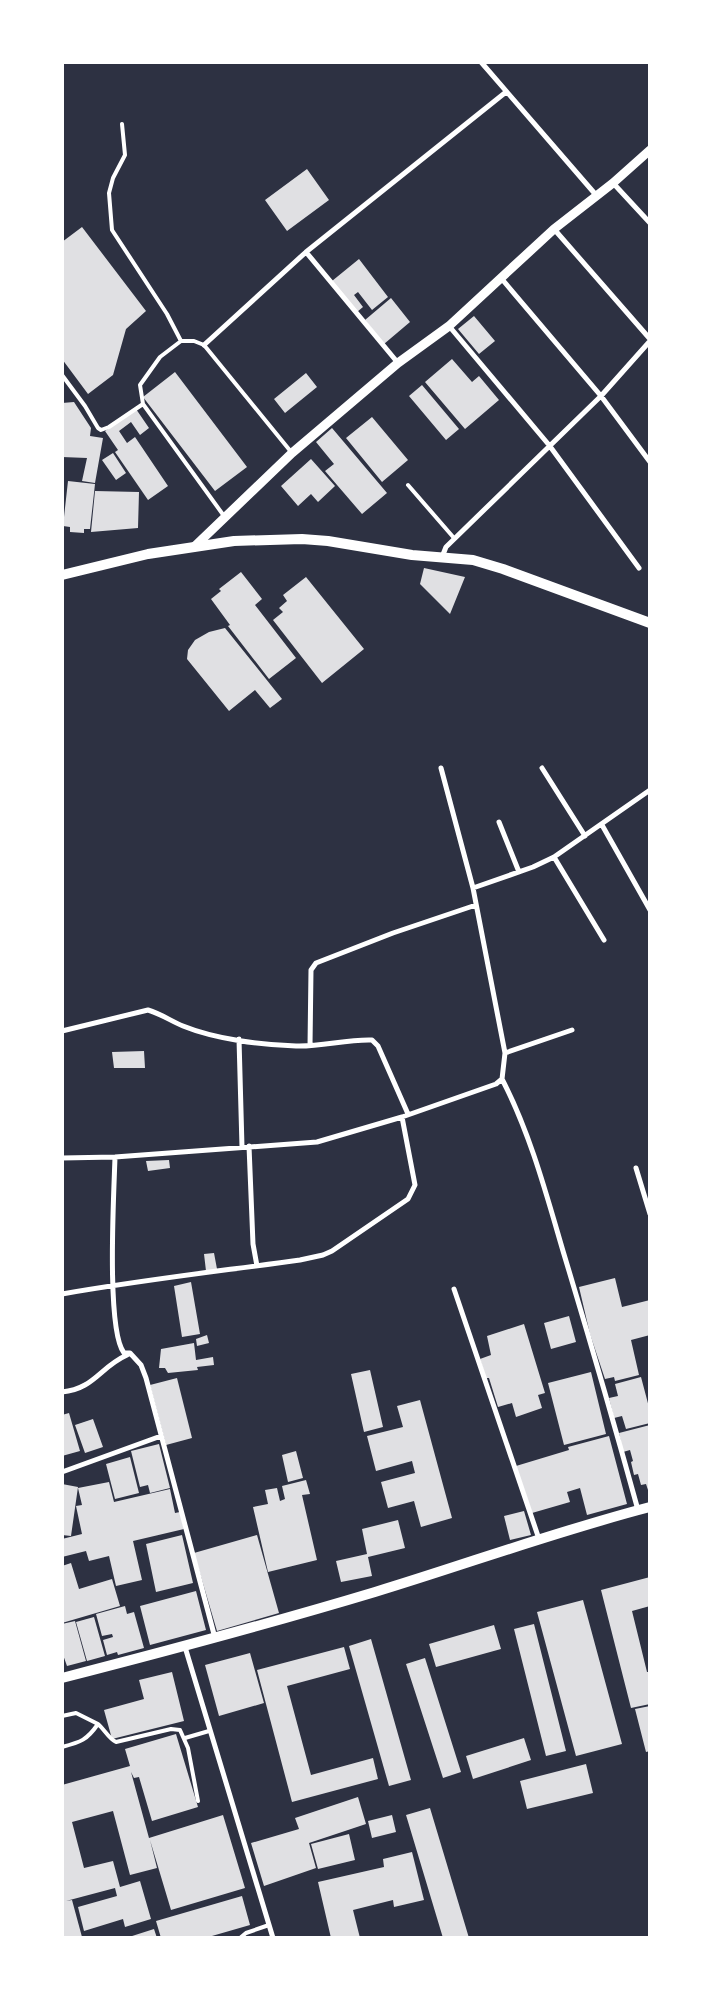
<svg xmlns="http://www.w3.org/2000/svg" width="712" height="2000" font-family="'PT Sans',sans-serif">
	<rect width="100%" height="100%" fill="#2d3142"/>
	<!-- building -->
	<path fill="#e0e0e3" d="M307 169 329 200 287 231 265 200Z
		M82 227 146 311 126 329 113 375 88 394 62 359V242Z
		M359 259 388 297 372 310 358 292 354 295 363 307 357 312 332 281Z
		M391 298 410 322 384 344 365 320Z
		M474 316 495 341 479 354 458 329Z
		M452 359 472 382 479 376 499 400 465 429 425 382Z
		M175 372 247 467 215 491 143 397Z
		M306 373 317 387 285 413 274 399Z
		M422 385 459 429 446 440 409 396Z
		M74 402 91 428 90 436 103 438 95 483 82 481 87 458 62 457V403Z
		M136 409 149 428 140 435 131 422 119 431 127 443 135 437 168 486 148 500 115 452 118 450 105 431Z
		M372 417 408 460 382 482 346 438Z
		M332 428 387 493 362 514 325 471 334 464 316 442Z
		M113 453 126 473 116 480 102 460Z
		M311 459 335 486 318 502 311 494 298 506 281 486Z
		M68 481 95 484 90 529H84V533L70 532V527L63 526Z
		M95 491 139 492 138 528 91 532Z
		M424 568 465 577 450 614 420 584Z
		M241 572 262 599 255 605 296 658 269 679 228 626 230 625 211 599 221 591 219 589Z
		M306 577 364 649 322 683 273 620 283 612 279 608 287 601 283 595Z
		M225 628 282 699 270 708 255 690 229 711 187 659 188 650 195 640 209 632Z
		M144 1051 145 1068H114L112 1052Z
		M169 1160 170 1168 148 1171 146 1161Z
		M214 1253 217 1269 206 1271 204 1254Z
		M615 1278 622 1307 650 1300V1335L631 1340 639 1375 615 1381 614 1377 605 1379 590 1334 579 1287Z
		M191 1282 200 1334 182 1337 174 1286Z
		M569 1316 576 1342 551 1349 544 1323Z
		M524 1324 545 1393 538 1395 542 1408 516 1417 512 1403 498 1407 489 1378H486L480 1359 491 1355 487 1336Z
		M207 1335 209 1343 197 1346 196 1339Z
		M194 1343 196 1360 213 1357 214 1365 197 1367 198 1370 168 1373 165 1368H159L161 1349Z
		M370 1370 383 1427 364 1432 351 1374Z
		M591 1372 606 1434 564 1445 548 1383Z
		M641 1377 650 1411V1423L626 1429 622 1416 614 1418 609 1398 618 1396 615 1384Z
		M177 1378 192 1438 166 1445 150 1385Z
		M420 1400 452 1518 421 1527 414 1501 388 1508 381 1482 415 1473 412 1461 376 1471 367 1436 403 1427 397 1406Z
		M69 1413 80 1451 62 1456V1415Z
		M93 1419 103 1447 85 1453 75 1425Z
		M650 1425V1489L648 1490 646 1484 641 1485 638 1474 634 1475 631 1462 633 1461 630 1450 623 1452 619 1433Z
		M609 1436 627 1504 587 1515 580 1488 567 1492 570 1502 532 1513 516 1466 569 1450 568 1447Z
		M159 1444 170 1488 150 1493 148 1485 140 1487 131 1451Z
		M296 1451 303 1478 288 1482 282 1455Z
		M130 1457 139 1493 115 1499 106 1464Z
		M306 1480 310 1494 302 1495 317 1560 268 1572 253 1507 268 1504 265 1490 277 1488 280 1501 285 1499 282 1486Z
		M109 1482 114 1502 170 1489 175 1513 180 1512 184 1529 133 1541 142 1580 116 1586 109 1556 89 1561 86 1551 62 1557V1539L82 1534 76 1506 82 1505 78 1488Z
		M62 1484 78 1487 71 1536 62 1535Z
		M524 1511 531 1535 510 1540 504 1516Z
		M398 1520 405 1548 368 1557 372 1576 341 1582 336 1561 367 1554 362 1529Z
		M182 1535 193 1583 156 1592 146 1544Z
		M257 1535 279 1613 217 1631 194 1553Z
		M71 1563 79 1589 112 1579 120 1606 62 1623V1566Z
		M650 1577V1606L632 1611 647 1672H650V1704L631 1708 601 1590Z
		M196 1591 206 1630 150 1645 140 1606Z
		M583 1600 622 1744 576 1756 537 1612Z
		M125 1606 127 1614 134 1612 144 1648 118 1655 117 1652 107 1655 103 1640 113 1637 112 1634 102 1636 96 1614Z
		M94 1617 105 1656 87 1661 76 1622Z
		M75 1621 86 1661 67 1666 62 1652V1624Z
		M534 1624 566 1751 546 1756 514 1629Z
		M494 1625 501 1649 436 1667 429 1644Z
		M371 1639 411 1780 389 1786 349 1646Z
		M344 1647 350 1669 287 1686 311 1775 373 1758 378 1779 292 1802 257 1670Z
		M250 1653 264 1703 219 1716 205 1665Z
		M425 1658 461 1772 443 1778 406 1664Z
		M172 1672 184 1721 112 1739 104 1710 144 1699 139 1680Z
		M650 1706V1751L646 1752 635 1709Z
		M176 1734 198 1807 152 1821 139 1777 134 1778 131 1772 149 1838 223 1815 245 1888 171 1910 150 1840 157 1868 130 1875 113 1811 72 1822 84 1868 113 1861 120 1887 140 1881 151 1919 125 1927 123 1919 84 1931 78 1907 117 1896 115 1888 66 1901 72 1900 82 1937 62 1938V1785L130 1766 125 1749Z
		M524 1738 531 1760 473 1779 466 1756Z
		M586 1764 593 1793 527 1809 520 1781Z
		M358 1797 366 1824 309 1843 316 1868 264 1886 251 1843 299 1829 295 1818Z
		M430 1808 469 1938H443L406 1815Z
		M392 1815 396 1832 372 1838 368 1821Z
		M349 1834 355 1860 318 1869 311 1844Z
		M412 1852 424 1900 394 1907 393 1900 353 1910 360 1938H331L318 1882 384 1867 383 1859Z
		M242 1896 250 1925 205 1938H161L156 1921Z
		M154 1929 157 1938H129V1937Z"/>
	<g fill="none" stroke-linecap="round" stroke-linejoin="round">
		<!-- service -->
		<path stroke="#fff" stroke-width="4" d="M122 124 125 155 113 178 109 193 112 230 167 314 181 341 160 357 140 385 143 404 224 516
			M181 341H194L204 345 292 453
			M62 375 85 406 98 428 101 430 109 427 143 404
			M408 485 454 538
			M62 1716 76 1713 98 1724C87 1740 81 1742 62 1747
			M98 1724C104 1729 109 1739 116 1742L171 1729 180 1730 188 1748 198 1801
			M185 1738 209 1731
			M240 1938 246 1933 269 1925"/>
		<!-- minor -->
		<path stroke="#fff" stroke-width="5" d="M481 62 596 195
			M613 183 650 223
			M554 229 650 339
			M306 252 398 363
			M501 278 601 396 650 462
			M449 326 549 445 639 568
			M204 345 306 252 506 92
			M442 557 446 547 601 396 650 341
			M441 768 473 888
			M542 768 585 836
			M499 822 519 872
			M602 825 650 910
			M554 857 604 940
			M62 1031 148 1010C161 1014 171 1021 183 1026 215 1039 261 1045 296 1046 321 1047 347 1039 372 1040L378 1046 408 1114
			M239 1039 242 1147
			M310 1046 311 970 316 963 393 933 476 905
			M505 1053 572 1030
			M502 1079C530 1133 546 1193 563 1251 589 1337 614 1423 638 1510
			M249 1146 253 1244 257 1266
			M115 1157C114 1192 106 1330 124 1353H130L141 1365 146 1378 215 1638
			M62 1158 115 1157 317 1142 402 1117 496 1084 502 1079 505 1053 473 888 533 867 554 857 650 790
			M636 1168 650 1214
			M454 1289 539 1539
			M62 1294C141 1280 221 1271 300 1260L323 1255 332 1251 408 1199 415 1185 402 1117
			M62 1392C94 1389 100 1367 127 1355
			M62 1472 161 1436
			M185 1647 273 1938"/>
		<!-- tertiary -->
		<path stroke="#fff" stroke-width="9" d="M194 547 292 453 398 363 449 326 554 229 613 183 650 150"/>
		<!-- secondary -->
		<path stroke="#fff" stroke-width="10" d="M62 575 148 554 234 541 302 539 328 541 412 555 473 560 503 569 650 623
			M62 1678C167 1651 272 1623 375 1592 467 1564 557 1531 650 1507"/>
	</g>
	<!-- border -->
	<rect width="712" height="2000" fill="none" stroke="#ffffff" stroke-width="128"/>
</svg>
